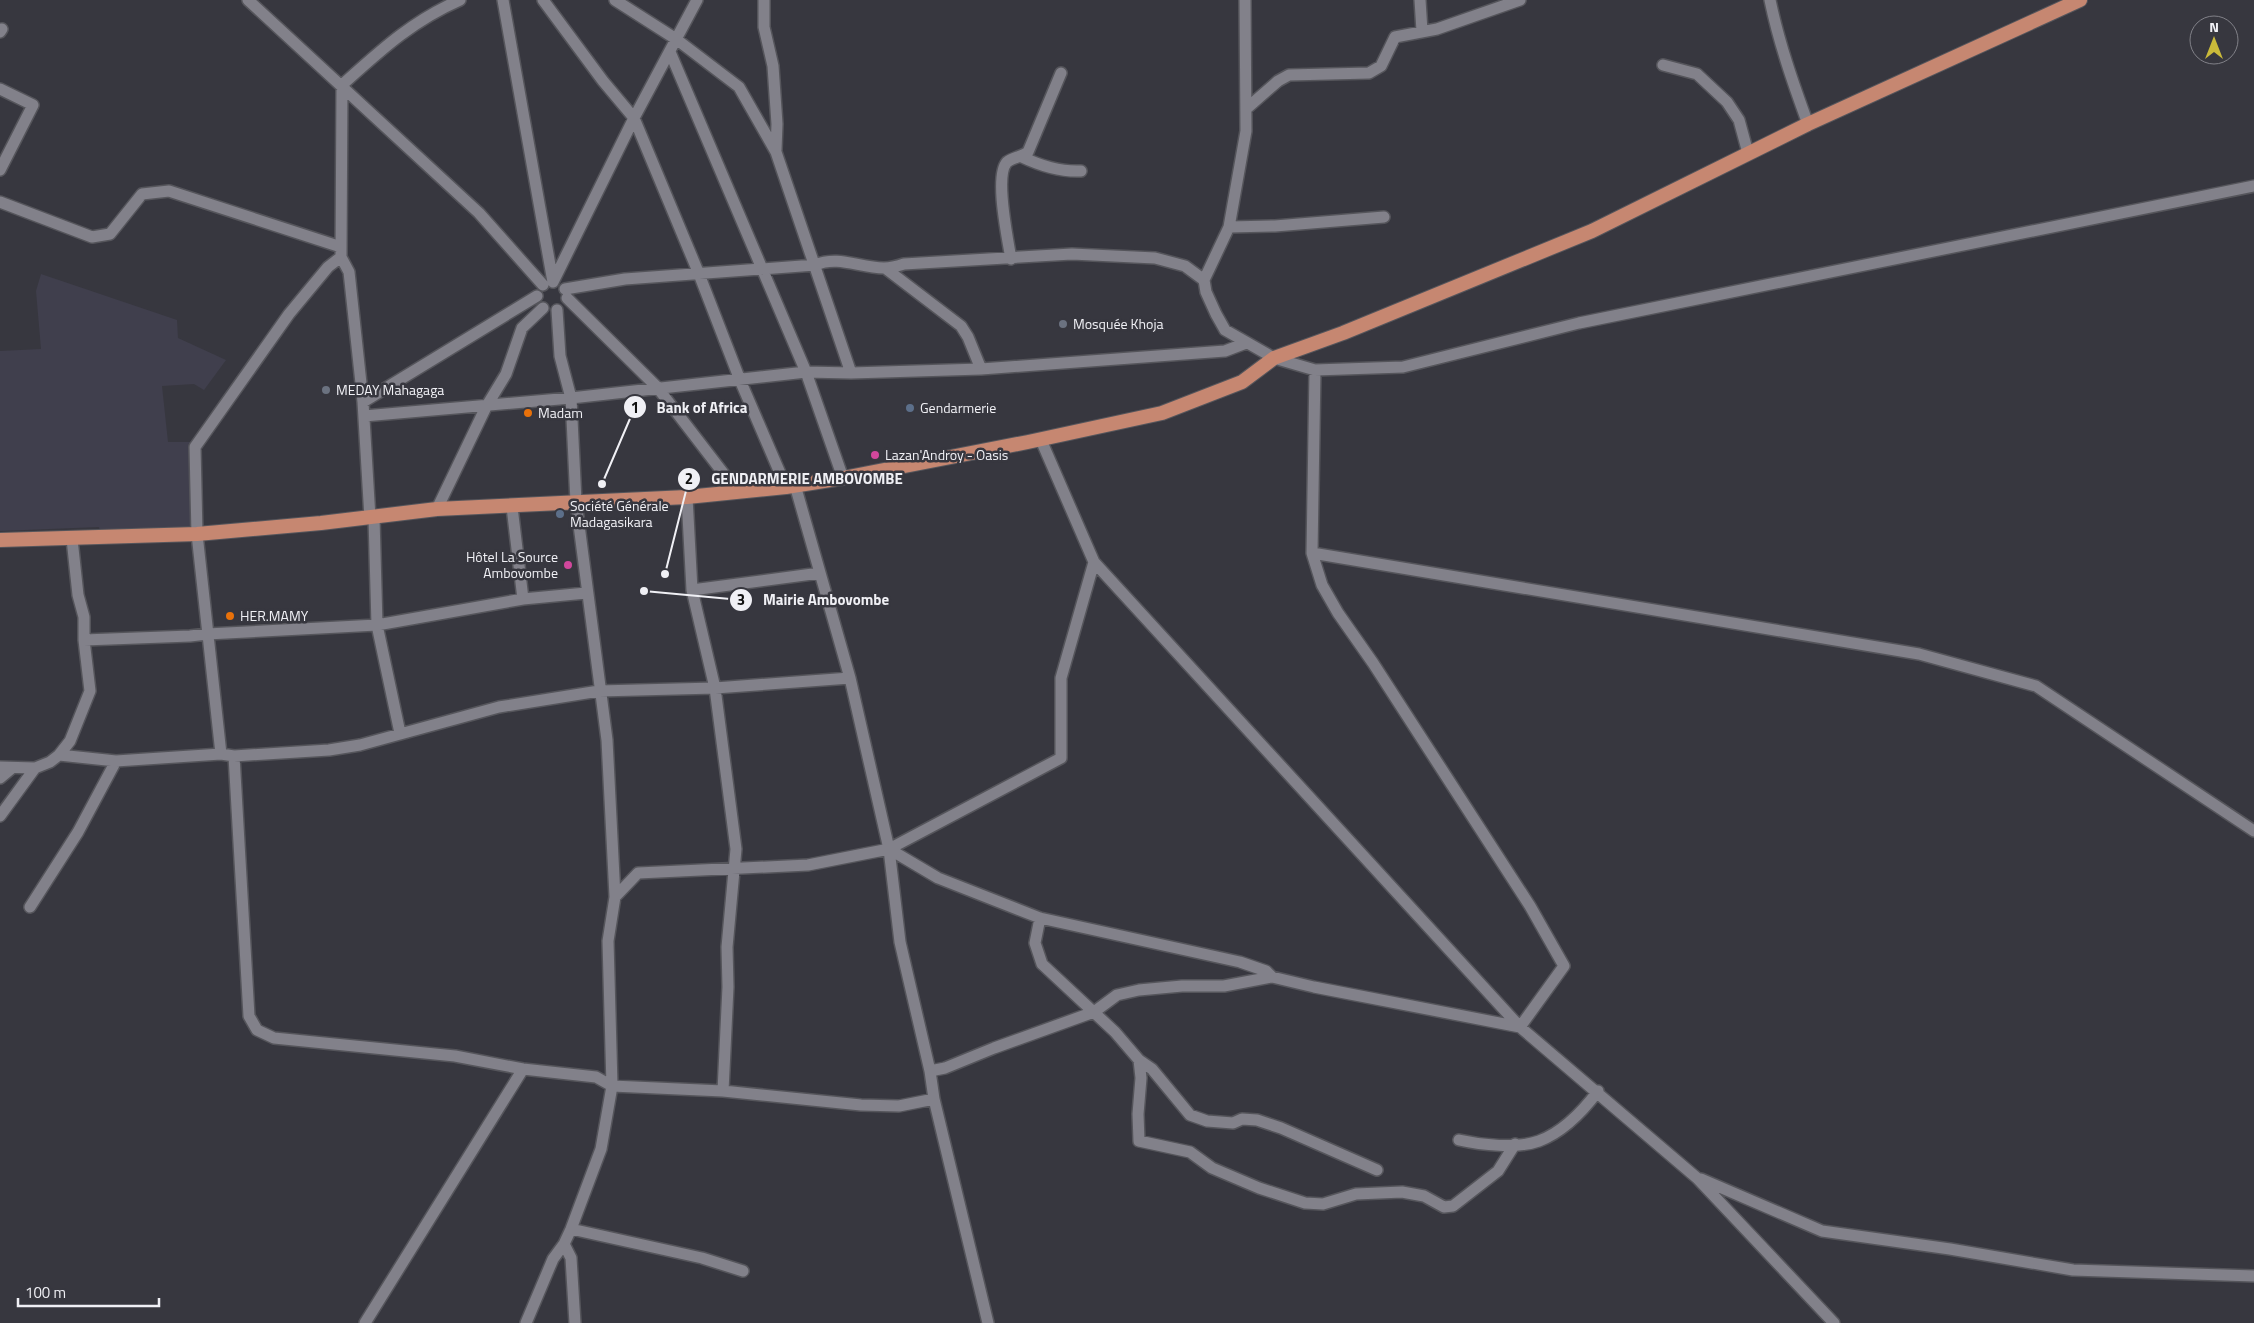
<svg xmlns="http://www.w3.org/2000/svg" width="2254" height="1323" font-family="'Titillium Web',sans-serif">
	<rect width="100%" height="100%" fill="#37373f"/>
	<!-- built -->
	<path fill="#403f4d" d="M41 274 177 320 178 338 226 360 204 390 194 384 162 386 168 442H190V532L100 533 99 527 0 531V351L41 349 36 291Z"/>
	<g fill="none" stroke-linecap="round" stroke-linejoin="round">
		<defs>
			<path id="minor" d="M248 0 479 213 543 285
				M503 0 553 282
				M543 0 603 81 634 118 699 274 740 380 786 487
				M615 0 676 39 739 87 776 152 851 373
				M764 0V27L773 66 777 124 776 150
				M1245 0 1246 131 1229 227 1204 280 1206 292 1216 314 1225 330 1274 358 1315 370 1403 367 1579 323 2254 186
				M1420 0 1422 31
				M1770 0C1779 43 1793 83 1808 124
				M0 32 2 29
				M670 52 806 372 843 478
				M1663 65 1697 74 1727 102 1739 120 1748 153
				M0 89 33 105 0 170
				M1246 109 1278 81 1289 75 1369 73 1381 66 1395 37 1437 29 1520 0
				M1022 157C1041 166 1060 172 1081 171
				M0 202 92 237 110 234 142 194 169 191 341 247
				M1229 227 1275 226 1384 217
				M1011 259C1008 240 994 176 1007 162 1012 158 1023 156 1028 152L1061 73
				M885 268 961 326 968 337 981 369
				M553 282 634 118 697 0
				M565 289 625 279 815 265C839 255 859 268 884 268 890 268 898 266 904 264L1072 254 1155 258 1185 266 1204 280
				M567 298 657 387 737 491
				M363 402 537 296
				M364 416 571 398 806 372 851 373 981 369 1225 351 1246 343
				M1041 440 1094 562 1520 1027 1697 1178 1834 1323
				M795 485 850 678 889 849 900 942 930 1071 934 1099 988 1323
				M687 497 692 590 715 688 736 849 727 947 728 987 723 1091
				M512 507 523 599
				M437 509 486 407 506 374 522 328 543 308
				M370 518 363 402 350 281 349 272 341 257 342 85C381 50 412 21 460 0
				M374 518 377 625 400 733
				M1312 553 1919 654 2036 686 2254 831
				M692 590 820 573
				M84 640 190 636 207 634 377 625 523 599 586 593
				M221 754 197 534 195 447 289 314 328 267 341 257
				M59 755 116 761 221 754 234 756 329 750 360 745 499 707 599 691 715 688 850 678
				M234 756 249 1016 257 1030 274 1038 455 1056 523 1069 596 1077 612 1086 723 1091 861 1105 899 1106 934 1099
				M0 767 35 768 50 762 59 755 70 741 90 691 84 640V617L78 595 72 539
				M0 778 12 768
				M0 816 35 768
				M889 849 938 878 1040 918 1240 962 1266 971 1272 977
				M615 897 638 873 808 865 889 849 1061 758V678L1094 562
				M30 907 78 832 116 761
				M1040 918 1035 943 1042 964 1115 1032 1139 1060 1141 1078 1138 1114 1139 1141 1190 1152 1212 1168 1259 1188 1305 1203 1323 1204 1356 1194 1402 1192 1424 1196 1444 1207 1453 1206 1498 1171 1515 1144
				M1139 1060 1152 1069 1190 1115 1207 1121 1233 1123 1242 1119 1257 1120 1281 1128 1377 1170
				M930 1071 945 1068 994 1048 1094 1012 1117 995 1139 990 1182 986H1224L1272 977 1314 987 1520 1027 1564 966 1530 906 1373 663 1338 613 1322 585 1312 553 1315 370
				M1459 1140C1481 1145 1517 1149 1539 1141 1563 1132 1583 1111 1598 1091
				M1701 1179 1822 1231 1950 1249 2073 1270 2254 1276
				M571 1229 702 1258 743 1271
				M564 1244 571 1258 575 1323
				M365 1323 523 1069
				M526 1323 553 1259 564 1244 571 1229 601 1149 612 1086 608 941 615 897 607 740 576 502 571 398 560 356 557 310"/>
			<path id="major" d="M0 540 197 534 321 523 437 509 687 497 786 487 843 478 1028 442 1162 413 1242 382 1274 358 1343 333 1592 231 1808 124 2080 0"/>
		</defs>
		<!-- minor casing -->
		<use href="#minor" stroke="#55555b" stroke-width="14"/>
		<!-- major casing -->
		<use href="#major" stroke="#55555b" stroke-width="16"/>
		<!-- minor -->
		<use href="#minor" stroke="#82818a" stroke-width="11"/>
		<!-- major -->
		<use href="#major" stroke="#c68771" stroke-width="14"/>
	</g>
	<!-- markers -->
	<g fill="#6b7280" stroke="#37373f" stroke-width="2">
		<circle cx="1063" cy="324" r="5"/>
		<circle cx="326" cy="390" r="5"/>
	</g>
	<g fill="#5c6f8a" stroke="#37373f" stroke-width="2">
		<circle cx="910" cy="408" r="5"/>
		<circle cx="560" cy="514" r="5"/>
	</g>
	<g fill="#e8710a" stroke="#37373f" stroke-width="2">
		<circle cx="528" cy="413" r="5"/>
		<circle cx="230" cy="616" r="5"/>
	</g>
	<g fill="#d1479c" stroke="#37373f" stroke-width="2">
		<circle cx="875" cy="455" r="5"/>
		<circle cx="568" cy="565" r="5"/>
	</g>
	<g text-anchor="middle" stroke-width="5" stroke-linejoin="round" paint-order="stroke">
		<!-- poi labels -->
		<g font-size="14" fill="#f0f0f5" stroke="#37373f" text-anchor="start">
			<text x="1073" y="329">Mosquée Khoja</text>
			<text x="336" y="395">MEDAY Mahagaga</text>
			<text x="920" y="413">Gendarmerie</text>
			<text x="538" y="418">Madam</text>
			<text x="885" y="460">Lazan'Androy - Oasis</text>
			<text x="570" y="511">Société Générale<tspan x="570" dy="16">Madagasikara</tspan></text>
			<text x="558" y="562" text-anchor="end">Hôtel La Source<tspan x="558" dy="16">Ambovombe</tspan></text>
			<text x="240" y="621">HER.MAMY</text>
		</g>
	</g>
	<!-- callouts -->
	<path fill="none" stroke="#f0f0f5" stroke-width="2" d="M602 484L635 407M665 574L689 479M644 591L741 600"/>
	<g fill="#f0f0f5" stroke="#37373f" stroke-width="2">
		<circle cx="602" cy="484" r="5"/>
		<circle cx="665" cy="574" r="5"/>
		<circle cx="644" cy="591" r="5"/>
		<circle cx="635" cy="407" r="12"/>
		<circle cx="689" cy="479" r="12"/>
		<circle cx="741" cy="600" r="12"/>
	</g>
	<g font-size="15" text-anchor="middle" font-weight="bold" fill="#111">
		<text x="635" y="413">1</text>
		<text x="689" y="484">2</text>
		<text x="741" y="605">3</text>
	</g>
	<g font-size="15" text-anchor="middle" font-weight="bold" fill="#f0f0f5" stroke="#37373f" stroke-width="5" stroke-linejoin="round" paint-order="stroke">
		<text x="702" y="413">Bank of Africa</text>
		<text x="807" y="484">GENDARMERIE AMBOVOMBE</text>
		<text x="826" y="605">Mairie Ambovombe</text>
	</g>
	<!-- north arrow -->
	<g transform="translate(2214 40)"><circle r="24" fill="#37373f" stroke="#818188"/>
	<path d="M0-4L9 19L0 12L-9 19Z" fill="#caba3a"/>
	<text y="-8" font-size="14" font-weight="bold" text-anchor="middle" fill="#f0f0f5">N</text>
	</g>
	<!-- scale -->
	<path d="M18 1298v8h141v-8" fill="none" stroke="#f0f0f5" stroke-width="2.5"/>
	<text x="25" y="1298" font-size="15" fill="#f0f0f5" stroke="#37373f" stroke-width="4" paint-order="stroke">100 m</text>
</svg>
